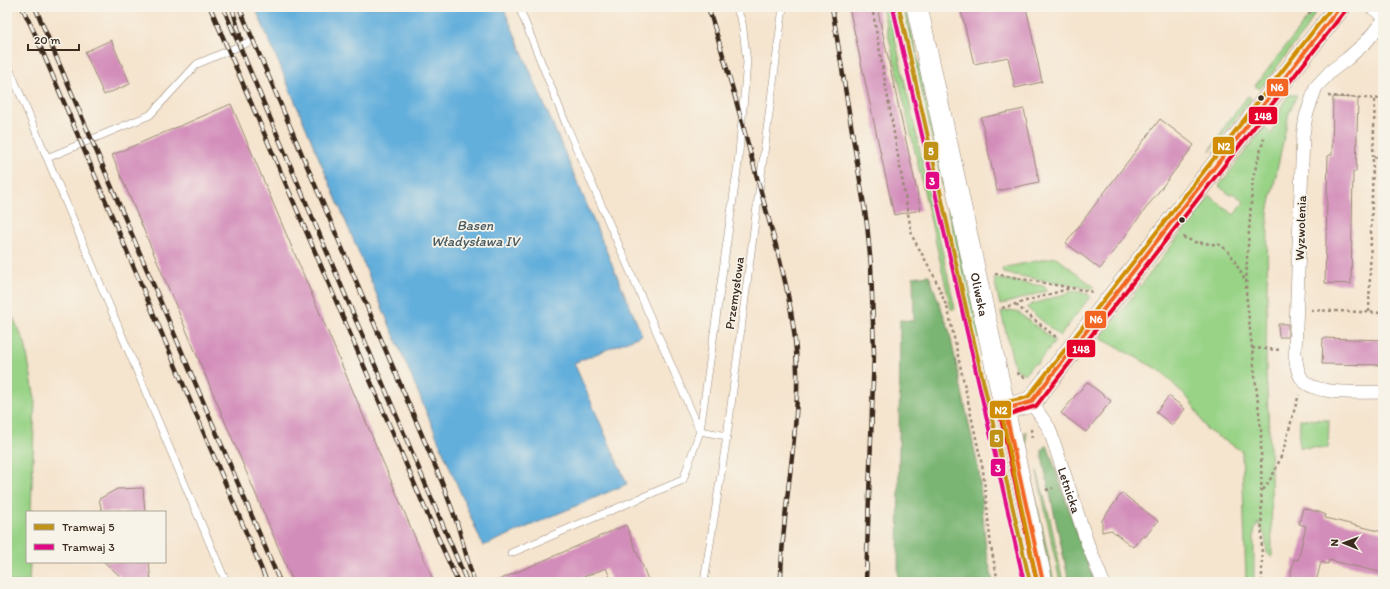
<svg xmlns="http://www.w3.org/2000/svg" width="1390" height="589" font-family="Itim,sans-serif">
	<rect width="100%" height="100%" fill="#f7f3e8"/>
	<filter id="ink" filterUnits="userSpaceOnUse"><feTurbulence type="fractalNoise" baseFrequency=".025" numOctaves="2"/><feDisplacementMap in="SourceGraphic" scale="8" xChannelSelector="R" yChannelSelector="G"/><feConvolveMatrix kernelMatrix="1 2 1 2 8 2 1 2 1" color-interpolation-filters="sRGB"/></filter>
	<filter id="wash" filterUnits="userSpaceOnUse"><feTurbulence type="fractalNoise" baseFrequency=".012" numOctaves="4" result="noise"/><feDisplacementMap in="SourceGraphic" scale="16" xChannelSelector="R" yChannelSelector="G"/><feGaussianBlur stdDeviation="0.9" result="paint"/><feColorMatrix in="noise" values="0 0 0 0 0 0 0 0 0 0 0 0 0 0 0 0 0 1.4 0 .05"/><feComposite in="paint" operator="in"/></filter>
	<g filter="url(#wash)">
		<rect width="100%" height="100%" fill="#f5e4ce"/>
		<!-- green -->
		<path fill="#98d386" stroke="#6a7e52" d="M882 7H888L955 309H951Z
			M903 7H906L980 337 976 338Z
			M1316 7H1318L1307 28 1260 89 1255 86Z
			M1288 95H1297L1289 113 1268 213 1266 372 1271 469 1272 558 1267 553 1265 536 1258 522 1254 533V582H1246L1242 451 1207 430 1191 402 1161 371 1100 338 1210 196 1234 215 1244 202 1233 193 1230 195 1219 186 1264 127 1272 134 1281 107Z
			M1248 96 1252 99 1210 151 1227 123Z
			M1056 257 1094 287 1092 289 1003 273 1002 268Z
			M994 278 1044 286 1046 288V291L1000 305Z
			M1074 291 1088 294 1090 297 1060 336 1027 308 1030 305Z
			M7 305 25 343 35 399 31 512H27V562H30L29 582H7Z
			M1011 310 1019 313 1055 341 1037 364 1034 363 1025 374 1015 369 1001 312Z
			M1300 419 1329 420 1328 448 1299 447Z
			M1026 431 1027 458 1054 582H1052L1024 453V435Z
			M1037 471 1050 518 1063 582H1060Z"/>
		<!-- forest -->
		<path fill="#7ab573" stroke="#5a7048" d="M929 275 949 330 979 472 986 551 993 582H898L900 320 914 321 913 277Z
			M1047 445 1088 565 1095 582H1069L1042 457V450Z"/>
		<!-- water -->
		<path fill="#63afdc" stroke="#4f6c7d" d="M255 7H503L642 335 574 363 627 484 483 546Z"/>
		<g id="blocks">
			<!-- building -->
			<path fill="#d38dba" d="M849 7H877L921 210 894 215Z
				M960 7H1026L1042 82 1015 88 1008 57 974 64Z
				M111 40 130 84 104 95 85 52Z
				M1333 97 1358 98 1356 172H1353L1351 284 1325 283 1328 155H1332Z
				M231 104 434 582H293L112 155Z
				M1024 109 1039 182 997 191 981 118Z
				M1160 119 1194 145 1100 269 1066 243Z
				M1278 324H1288V337H1279Z
				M1323 338 1383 340V365L1322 364Z
				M1087 382 1111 401 1086 432 1061 413Z
				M1169 396 1185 409 1172 425 1156 412Z
				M143 488 145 512H102L99 499 117 489Z
				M1122 493 1158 521 1145 537 1143 536 1133 547 1111 530 1102 532V520Z
				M1303 508 1319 512 1326 515 1325 518 1383 532V573L1329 560 1328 564 1321 562 1316 582H1289L1294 559 1298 560 1306 526 1299 524Z
				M626 525 649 582H612L606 568 571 582H494Z
				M104 562H149L151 582H119V575Z"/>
		</g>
	</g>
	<g filter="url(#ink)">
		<use href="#blocks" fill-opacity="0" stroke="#988776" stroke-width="1"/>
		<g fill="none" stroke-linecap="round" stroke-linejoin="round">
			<defs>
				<path id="lane" d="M519 7 568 129 700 431 727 436
					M7 63 226 582
					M47 158 150 115 197 64 249 42
					M511 553 683 480 700 431 738 164 747 62 742 22 736 7
					M704 582 727 436 783 7"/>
				<g id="street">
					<path d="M1371 7 1383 15"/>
					<path d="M1383 21 1366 42 1347 59 1331 71 1316 87 1306 116 1303 135 1295 353C1296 362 1297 372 1302 379 1314 396 1364 392 1383 392"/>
					<path id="s1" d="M1031 402 1049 428 1088 545 1103 582"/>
				</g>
				<path id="secondary" d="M1005 409 1043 582"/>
				<g id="primary">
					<path id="s2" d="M917 7 1005 409 1031 402 1340 7"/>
				</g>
			</defs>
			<!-- lane casing -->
			<use href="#lane" stroke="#988776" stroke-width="8"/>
			<!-- street casing -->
			<use href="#street" stroke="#988776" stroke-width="14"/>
			<!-- secondary casing -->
			<use href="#secondary" stroke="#988776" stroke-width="20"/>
			<!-- primary casing -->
			<use href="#primary" stroke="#988776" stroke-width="22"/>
			<!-- path -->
			<path stroke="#988776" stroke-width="2.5" stroke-dasharray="3 3" stroke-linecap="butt" d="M872 7 912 236 933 274 948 310 983 470 991 547 998 582
				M1309 14 1313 7
				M1328 96 1383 99
				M1373 157 1375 98
				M1183 237 1194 242 1221 245 1230 253 1246 282
				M995 274 1094 292
				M1016 305 1057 338
				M1002 308 1071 288
				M1311 310 1383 313
				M1369 312 1373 157 1383 158
				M1252 348 1281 350
				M1017 373 1026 378
				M1031 429 1032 440
				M1046 490 1053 488
				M1263 490C1286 459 1287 430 1299 395
				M1262 582 1261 431 1246 292 1247 258 1253 177 1265 135"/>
			<!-- lane -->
			<use href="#lane" stroke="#fff" stroke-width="7"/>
			<!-- street -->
			<use href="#street" stroke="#fff" stroke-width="13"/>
			<!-- secondary -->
			<use href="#secondary" stroke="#fff" stroke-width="19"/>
			<!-- primary -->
			<use href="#primary" stroke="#fff" stroke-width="21"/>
			<defs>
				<path id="rail" d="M22 7 35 34 267 582
					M35 7 280 582
					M210 7 430 520 458 582
					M223 7 467 582
					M232 7 241 39
					M239 7 442 482 457 523 474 582
					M708 7C727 64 742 123 758 181 775 243 796 306 797 371 799 441 781 511 781 582
					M832 7 867 224 871 266 874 353 866 582"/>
			</defs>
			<!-- rail casing -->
			<use href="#rail" stroke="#3b2a1e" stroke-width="4.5"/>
			<!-- rail -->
			<use href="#rail" stroke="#f7f3e8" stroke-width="3" stroke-dasharray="9" stroke-linecap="butt"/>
			<defs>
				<path id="bus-1" d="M1005 409 1031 402 1340 7
					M1005 409 1043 582"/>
				<path id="bus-2" d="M999 410 1037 582
					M1007 415 1036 406 1345 11"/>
				<path id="bus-3" d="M1037 582 1000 406 1003 403 1028 397 1332 7"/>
			</defs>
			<!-- bus-1 casing -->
			<use href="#bus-1" stroke="#f7f3e8" stroke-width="7"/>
			<!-- bus-2 casing -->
			<use href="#bus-2" stroke="#f7f3e8" stroke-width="7"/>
			<!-- bus-3 casing -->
			<use href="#bus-3" stroke="#f7f3e8" stroke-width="7"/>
			<!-- bus-1 -->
			<use href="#bus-1" stroke="#f26522" stroke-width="4"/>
			<!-- bus-2 -->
			<use href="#bus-2" stroke="#e4002b" stroke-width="4"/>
			<!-- bus-3 -->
			<use href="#bus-3" stroke="#d18d06" stroke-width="4"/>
			<defs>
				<path id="tram-1" d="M899 7 965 303 1030 582"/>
				<path id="tram-2" d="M893 8 1024 582"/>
			</defs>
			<!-- tram-1 casing -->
			<use href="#tram-1" stroke="#f7f3e8" stroke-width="7"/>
			<!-- tram-2 casing -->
			<use href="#tram-2" stroke="#f7f3e8" stroke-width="7"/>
			<!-- tram-1 -->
			<use href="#tram-1" stroke="#c19218" stroke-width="4"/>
			<!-- tram-2 -->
			<use href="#tram-2" stroke="#e10886" stroke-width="4"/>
		</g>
	</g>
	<!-- markers -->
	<g fill="#3b2a1e" stroke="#f7f3e8" stroke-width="1.5">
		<circle cx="1261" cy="98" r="3.5"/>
		<circle cx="1182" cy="220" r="3.5"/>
	</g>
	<g text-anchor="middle" stroke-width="3.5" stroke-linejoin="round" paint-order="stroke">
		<!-- street labels -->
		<g font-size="13" fill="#3b2a1e" stroke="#f7f3e8">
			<text transform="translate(1300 228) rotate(-88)" y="5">Wyzwolenia</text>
			<text transform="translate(734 293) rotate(-82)" y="5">Przemysłowa</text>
			<text dy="5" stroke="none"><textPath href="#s2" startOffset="294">Oliwska</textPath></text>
			<text dy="5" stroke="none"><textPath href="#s1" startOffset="97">Letnicka</textPath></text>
		</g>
		<!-- water labels -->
		<g font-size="14" font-style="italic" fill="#495960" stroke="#f7f3e8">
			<text x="475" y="230">Basen<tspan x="475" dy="16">Władysława IV</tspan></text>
		</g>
	</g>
	<g stroke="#f7f3e8" stroke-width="1.5">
		<rect x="1266" y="78" width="23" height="19" rx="4" fill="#f26522"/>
		<rect x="1248" y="106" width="30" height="19" rx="4" fill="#e4002b"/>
		<rect x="1212" y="136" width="23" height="19" rx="4" fill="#d18d06"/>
		<rect x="923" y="141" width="16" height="20" rx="4" fill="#c19218"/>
		<rect x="925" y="171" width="15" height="19" rx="4" fill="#e10886"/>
		<rect x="1084" y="310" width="23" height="19" rx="4" fill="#f26522"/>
		<rect x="1066" y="339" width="30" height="19" rx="4" fill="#e4002b"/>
		<rect x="989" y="400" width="23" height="19" rx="4" fill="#d18d06"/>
		<rect x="989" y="429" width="15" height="19" rx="4" fill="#c19218"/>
		<rect x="990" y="458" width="16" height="19" rx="4" fill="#e10886"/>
	</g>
	<g font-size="11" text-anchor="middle" font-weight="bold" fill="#fff">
		<text x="1277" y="91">N6</text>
		<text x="1263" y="120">148</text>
		<text x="1224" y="150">N2</text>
		<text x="931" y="155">5</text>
		<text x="932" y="185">3</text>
		<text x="1096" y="323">N6</text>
		<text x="1081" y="353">148</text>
		<text x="1001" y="414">N2</text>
		<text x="997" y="442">5</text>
		<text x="998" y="472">3</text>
	</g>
	<!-- margin -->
	<rect width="1390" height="589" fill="none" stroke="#f7f3e8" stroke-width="24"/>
	<!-- legend -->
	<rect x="26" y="511" width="140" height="52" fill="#f7f3e8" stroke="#aca397"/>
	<rect x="34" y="524" width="20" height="6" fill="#c19218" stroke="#aca397"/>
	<text x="62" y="531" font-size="12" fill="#3b2a1e">Tramwaj 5</text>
	<rect x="34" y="544" width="20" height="6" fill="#e10886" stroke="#aca397"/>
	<text x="62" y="551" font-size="12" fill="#3b2a1e">Tramwaj 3</text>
	<!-- north arrow -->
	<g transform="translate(1344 543) rotate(271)" stroke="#f7f3e8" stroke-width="3" paint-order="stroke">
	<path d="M0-3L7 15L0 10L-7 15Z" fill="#3b2a1e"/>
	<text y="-6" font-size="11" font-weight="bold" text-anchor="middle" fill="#3b2a1e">N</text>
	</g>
	<!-- scale -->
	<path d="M28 44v6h51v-6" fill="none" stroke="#3b2a1e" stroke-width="2"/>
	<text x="34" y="44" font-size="12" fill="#3b2a1e" stroke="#f7f3e8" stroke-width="3" paint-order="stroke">20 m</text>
</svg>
